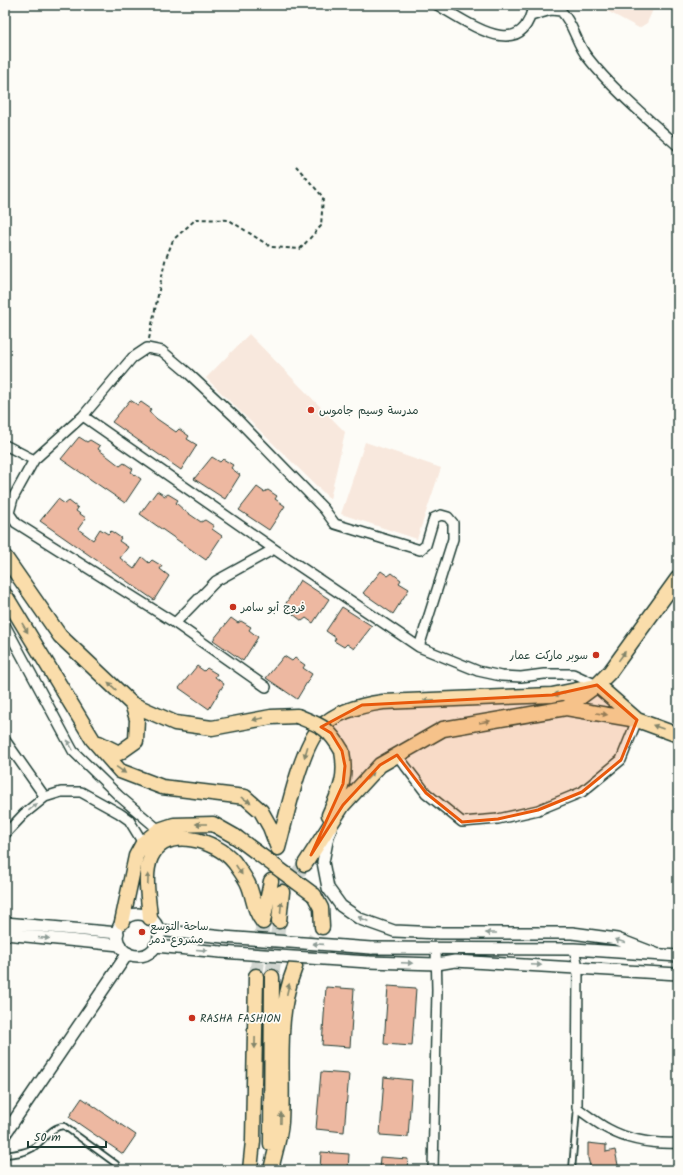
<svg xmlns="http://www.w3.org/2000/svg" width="683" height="1175" font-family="Kalam,'Playpen Sans Arabic',sans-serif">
	<rect width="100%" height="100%" fill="#fdfcf7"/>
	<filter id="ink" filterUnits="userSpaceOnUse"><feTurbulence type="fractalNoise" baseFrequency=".025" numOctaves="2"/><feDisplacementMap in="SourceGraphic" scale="8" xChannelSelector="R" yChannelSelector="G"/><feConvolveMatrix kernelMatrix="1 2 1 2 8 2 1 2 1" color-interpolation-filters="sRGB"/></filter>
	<g filter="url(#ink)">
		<!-- built -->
		<path fill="#f8e8dd" d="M596 5H655L647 23 639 28Z
			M249 334 345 432 330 499 206 378Z
			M365 442 441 468 417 539 341 514Z"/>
		<!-- building -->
		<path fill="#edb8a1" stroke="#1f3d34" d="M130 400 138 405 141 402 151 409 149 412 157 419 176 432 179 429 189 436 187 439 197 445 181 470 112 422Z
			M79 437 87 442 90 440 100 446 98 449 120 466 124 463 133 469 131 472 141 479 125 503 61 459Z
			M212 457 220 462 223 459 233 465 231 468 240 475 225 499 194 479Z
			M257 487 264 492 268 490 277 496 275 499 285 506 269 530 239 510Z
			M157 491 165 496 168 494 178 500 176 503 185 511 201 522 205 520 214 526 212 529 222 536 206 560 140 514Z
			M58 499 65 504 69 501 78 508 76 511 86 518 78 529 93 540 100 529 108 534 111 531 121 538 119 541 128 547 120 558 134 569 142 557 149 563 152 560 162 566 160 569 169 576 154 600 40 521Z
			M381 571 388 576 392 573 401 580 399 583 409 589 393 614 363 593Z
			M300 580 329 599 313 623 306 618 302 621 293 614 295 611 285 605Z
			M342 607 372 626 354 649 347 644 344 647 334 641 336 638 326 631Z
			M231 618 238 623 241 621 251 627 249 630 258 637 243 661 213 640Z
			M284 656 292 661 295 658 305 665 303 668 312 674 297 699 266 678Z
			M197 666 204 671 207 668 217 674 215 677 224 684 209 709 179 688Z
			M388 986 416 988 412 1046 384 1044Z
			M326 987 354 989 350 1047 322 1045Z
			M321 1072 349 1074 344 1132 316 1129Z
			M384 1077 412 1080 408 1137 380 1135Z
			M82 1098 136 1135 123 1154 69 1117Z
			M588 1143 606 1145V1152L615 1150 619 1170H591L588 1158Z
			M321 1152 349 1154 348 1170H320Z
			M380 1157 408 1159 407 1170H379Z"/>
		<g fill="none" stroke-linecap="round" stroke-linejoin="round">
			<!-- primary-tunnel -->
			<path stroke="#d1d6d0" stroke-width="14" stroke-dasharray="14 7" stroke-linecap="butt" d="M282 892 305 864
				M296 967 322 927
				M256 976 263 922
				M272 977 279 921"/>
			<defs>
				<path id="service" d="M5 1155C15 1154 25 1153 33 1148 44 1141 51 1126 64 1126L116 1164
					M572 1170 577 1108"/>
				<path id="minor" d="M437 5C468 22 523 65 533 5
					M531 16 551 10 561 11C574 24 576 44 588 58 613 90 648 119 678 146
					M83 416 274 549 419 647 478 671 501 676 521 677 544 674H573L597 685
					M5 445 34 460
					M175 623 216 581 274 549
					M5 625 73 751 119 796 159 830
					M266 687 175 623 16 523 9 513 13 498 34 460 83 416 132 358 147 348 162 351 188 373 235 417 324 509 335 524 420 550 426 545 434 518 441 515 448 517 453 523V539L419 647
					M5 740 45 797
					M397 755 426 793 462 822 498 819 538 810 582 792 621 760 637 720
					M5 834 24 814 45 797 61 792H81L119 813 129 820 143 843
					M574 949 578 967 577 1108C587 1115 597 1123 608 1129 630 1141 654 1144 678 1143
					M433 1170 437 990 436 949"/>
				<path id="tertiary" d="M331 829 328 836 323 862 328 888 341 906 360 919 394 931 440 933H572L617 939 656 954
					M117 935a21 21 0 1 1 42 0a21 21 0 1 1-42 0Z
					M5 923 118 933
					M158 930 223 937
					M5 934 120 945
					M155 946 221 952
					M371 948 574 949 678 956
					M368 962 437 964 455 961 678 974
					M5 1134 128 953"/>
				<path id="primary" d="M5 557 60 636 132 704 175 723 212 728 271 717 297 716
					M5 595 93 740 120 771 162 787 245 797 261 811 270 827 278 848
					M597 685 637 720
					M566 708 637 720 678 735
					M99 743 119 753 136 741 137 719 132 704
					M329 815C340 790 347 779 342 751
					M278 848C286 819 301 745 321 727 337 711 362 705 383 702L552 695 591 687
					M305 864 343 805 380 765 443 729 566 708 597 685 610 672 678 578
					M314 895 321 908 322 927
					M150 918C149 900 143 875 151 857 166 825 216 840 234 862 239 869 246 878 249 886 254 899 254 911 263 922
					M279 921 282 892
					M122 922 136 856 143 843 159 830 174 825 213 824 236 837
					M263 922 271 881
					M271 1144 272 977
					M250 1170 253 1141 256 976
					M271 1170C274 1155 280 1138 281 1122 284 1070 275 1017 295 967"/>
			</defs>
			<!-- service casing -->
			<use href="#service" stroke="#1f3d34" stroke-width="8"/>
			<!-- minor casing -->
			<use href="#minor" stroke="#1f3d34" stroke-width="12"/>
			<!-- tertiary casing -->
			<use href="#tertiary" stroke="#1f3d34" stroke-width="14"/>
			<!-- primary casing -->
			<use href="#primary" stroke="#1f3d34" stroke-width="17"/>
			<!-- path -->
			<path stroke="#1f3d34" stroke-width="2" stroke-dasharray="4 3" stroke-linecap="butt" d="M149 339 165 261 173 240 196 219 229 220 271 247 300 249 321 226 323 197 296 166"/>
			<!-- service -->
			<use href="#service" stroke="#fdfcf7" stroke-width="4.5"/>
			<!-- minor -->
			<use href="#minor" stroke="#fdfcf7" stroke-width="9"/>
			<!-- tertiary -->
			<use href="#tertiary" stroke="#fdfcf7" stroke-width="11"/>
			<!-- primary -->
			<use href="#primary" stroke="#faddab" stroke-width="14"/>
			<defs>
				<path id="tertiary-bridge" d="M223 937 371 948
					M221 952 368 962"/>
				<path id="primary-bridge" d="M297 716C322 726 328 727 342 751
					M236 837 314 895"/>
			</defs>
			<!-- tertiary-bridge casing -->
			<use href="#tertiary-bridge" stroke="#1f3d34" stroke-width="14" stroke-linecap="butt"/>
			<!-- primary-bridge casing -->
			<use href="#primary-bridge" stroke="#1f3d34" stroke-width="17" stroke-linecap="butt"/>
			<!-- tertiary-bridge -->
			<use href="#tertiary-bridge" stroke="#fdfcf7" stroke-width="11"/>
			<!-- primary-bridge -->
			<use href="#primary-bridge" stroke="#faddab" stroke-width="14"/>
		</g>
		<!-- one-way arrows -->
		<defs><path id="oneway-solid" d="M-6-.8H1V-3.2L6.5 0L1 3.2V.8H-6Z"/></defs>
		<g fill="#82856a">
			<use href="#oneway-solid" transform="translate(25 628) rotate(59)"/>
			<use href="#oneway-solid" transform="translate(622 656) rotate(-54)"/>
			<use href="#oneway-solid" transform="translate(112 686) rotate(-137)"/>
			<use href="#oneway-solid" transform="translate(559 694) rotate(167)"/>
			<use href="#oneway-solid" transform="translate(429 700) rotate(177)"/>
			<use href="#oneway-solid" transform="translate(602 714) rotate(9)"/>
			<use href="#oneway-solid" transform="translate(258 719) rotate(169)"/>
			<use href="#oneway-solid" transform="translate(485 722) rotate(-10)"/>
			<use href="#oneway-solid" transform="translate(658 727) rotate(-160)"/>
			<use href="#oneway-solid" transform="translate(306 752) rotate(107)"/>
			<use href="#oneway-solid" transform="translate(121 770) rotate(35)"/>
			<use href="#oneway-solid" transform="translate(370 776) rotate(-45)"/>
			<use href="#oneway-solid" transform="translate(246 800) rotate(29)"/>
			<use href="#oneway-solid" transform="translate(201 824) rotate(180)"/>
			<use href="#oneway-solid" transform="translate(239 870) rotate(57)"/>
			<use href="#oneway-solid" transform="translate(148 879) rotate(-88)"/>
			<use href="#oneway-solid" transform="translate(281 907) rotate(-85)"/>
			<use href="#oneway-solid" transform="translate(288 989) rotate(-77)"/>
			<use href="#oneway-solid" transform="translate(255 1043) rotate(91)"/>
			<use href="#oneway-solid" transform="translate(281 1118) rotate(-89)"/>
		</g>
		<g fill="#8e9c96">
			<use href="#oneway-solid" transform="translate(70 745) rotate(-119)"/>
			<use href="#oneway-solid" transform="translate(33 807) rotate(-39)"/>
			<use href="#oneway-solid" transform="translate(363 919) rotate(-155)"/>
			<use href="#oneway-solid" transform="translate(491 933) rotate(-180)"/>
			<use href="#oneway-solid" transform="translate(44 938) rotate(5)"/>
			<use href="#oneway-solid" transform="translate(620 941) rotate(-163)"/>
			<use href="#oneway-solid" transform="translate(318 944) rotate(-176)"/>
			<use href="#oneway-solid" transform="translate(202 950) rotate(5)"/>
			<use href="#oneway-solid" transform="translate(407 963) rotate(2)"/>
			<use href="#oneway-solid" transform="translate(536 965) rotate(3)"/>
		</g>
	</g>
	<!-- marked area -->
	<path fill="#e8590c" fill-opacity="0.2" stroke="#e8590c" stroke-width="3" stroke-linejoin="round" d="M597 685 637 720 621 760 582 792 538 810 498 819 462 822 426 793 397 755 380 765 343 805 311 855 343 784 345 766 342 751 331 733 321 727 362 705 552 695Z"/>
	<!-- markers -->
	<g fill="#c8321e" stroke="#fdfcf7" stroke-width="1.5">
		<circle cx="311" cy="410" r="4"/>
		<circle cx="233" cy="607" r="4"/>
		<circle cx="596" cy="655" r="4"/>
		<circle cx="142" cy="932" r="4"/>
		<circle cx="192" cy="1018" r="4"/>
	</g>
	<g text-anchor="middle" stroke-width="3.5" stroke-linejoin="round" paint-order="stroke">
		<!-- poi labels -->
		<g font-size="11" fill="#1f3d34" stroke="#fdfcf7" text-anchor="start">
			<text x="319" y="414">مدرسة وسيم جاموس</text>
			<text x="241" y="611">فروج أبو سامر</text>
			<text x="588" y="659" text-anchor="end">سوبر ماركت عمار</text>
			<text x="150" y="930">ساحة التوسع<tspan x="150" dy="13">مشروع دمر</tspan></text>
			<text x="200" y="1022">RASHA FASHION</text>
		</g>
	</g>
	<!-- margin -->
	<rect width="683" height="1175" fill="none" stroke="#fdfcf7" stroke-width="20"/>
	<rect x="10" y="10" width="663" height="1155" fill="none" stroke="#1f3d34" stroke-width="1.5" filter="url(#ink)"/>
	<!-- scale -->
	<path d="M28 1141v6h78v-6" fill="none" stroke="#1f3d34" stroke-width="2"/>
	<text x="34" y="1141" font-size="12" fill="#1f3d34" stroke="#fdfcf7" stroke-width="3" paint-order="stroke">50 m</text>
</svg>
